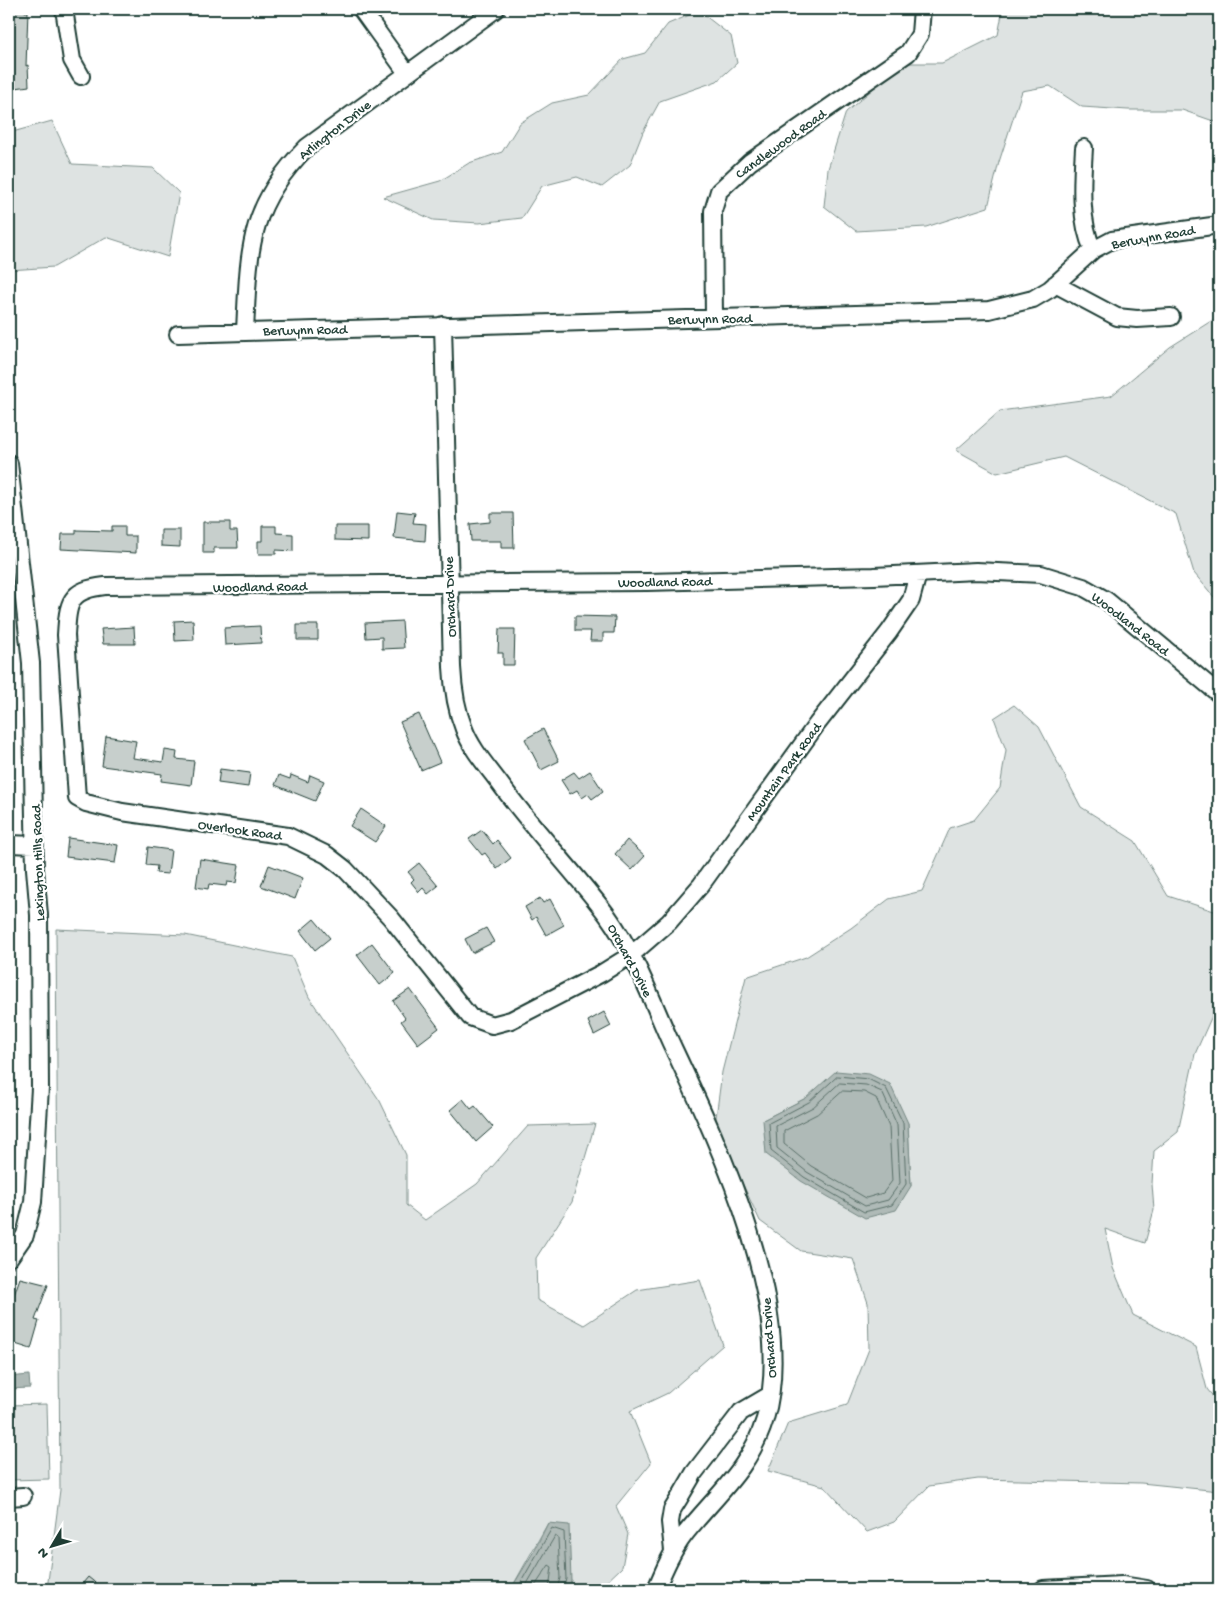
<svg xmlns="http://www.w3.org/2000/svg" width="1228" height="1598" font-family="'Gochi Hand',sans-serif">
	<rect width="100%" height="100%" fill="#fff"/>
	<filter id="ink" filterUnits="userSpaceOnUse"><feTurbulence type="fractalNoise" baseFrequency=".02" numOctaves="2"/><feDisplacementMap in="SourceGraphic" scale="10" xChannelSelector="R" yChannelSelector="G"/><feConvolveMatrix kernelMatrix="1 2 1 2 8 2 1 2 1" color-interpolation-filters="sRGB"/></filter>
	<g filter="url(#ink)">
		<!-- green -->
		<path fill="#dee3e2" stroke="#7e908b" fill-rule="evenodd" d="M1003 9H1219V123L1182 110H1128L1082 107 1050 86 1022 91 999 162 988 207 926 227 856 231 824 206 828 169 846 112 903 63H942L998 35Z
			M699 11 731 36 737 63 717 81 660 101 643 132 630 165 602 187 577 177 542 186 522 218 479 223 433 220 383 197 440 181 469 163 502 152 520 123 552 103 589 95 623 59 645 53 668 24Z
			M52 121 72 164 153 168 179 193 168 257 106 237 54 267 9 270V133Z
			M1219 316V603L1194 573 1176 514 1064 457 997 473 956 450 1000 411 1111 396 1170 347Z
			M1014 705 1039 727 1081 807 1135 841 1168 896 1217 912 1219 915V1000L1195 1054 1178 1132 1154 1151 1152 1184 1154 1210 1145 1243 1105 1229 1113 1268 1133 1315 1196 1347 1207 1389 1219 1404V1491L1141 1483 978 1479 929 1486 894 1522 867 1532 824 1486 768 1471 788 1423 847 1405 869 1349 868 1303 853 1259 801 1251 760 1221 715 1125 722 1072 746 977 806 957 851 928 889 899 922 891 950 828 974 820 1000 788 1006 750 994 718ZM806 1098 908 1123 911 1186 763 1120Z
			M56 929 185 935 292 957 309 997 380 1101 406 1155V1205L425 1220 477 1184 528 1126 595 1124 572 1202 536 1258 537 1300 584 1325 637 1290 700 1280 723 1345 668 1393 630 1411 651 1463 616 1506 628 1534 622 1567 599 1589H568L571 1580 548 1523 511 1589H47L60 1490Z
			M47 1404 49 1479 9 1480V1405Z"/>
		<!-- water -->
		<path fill="#afbab7" stroke="#758883" d="M836 1071 869 1074 890 1084 908 1123 911 1186 896 1210 865 1218 801 1181 766 1154 763 1120 806 1098Z
			M29 1375 30 1388 9 1389V1377Z
			M548 1523 569 1525 571 1580 568 1589H511L534 1551Z"/>
		<g fill="none" stroke-linecap="round" stroke-linejoin="round">
			<!-- shore -->
			<path stroke="#596f68" stroke-width="1" d="M838 1076 868 1079 886 1088 903 1123 906 1184 892 1205 864 1212 804 1177 771 1151 769 1123 809 1102Z
				M840 1083 866 1085 882 1092 897 1125 900 1183 888 1200 865 1206 807 1172 777 1148 776 1126 813 1107Z
				M843 1091 864 1092 876 1098 889 1127 892 1181 883 1193 866 1198 811 1166 784 1144V1131L817 1114Z
				M517 1589 552 1528 564 1532 566 1579 563 1589
				M524 1589 555 1536 558 1538 560 1578 557 1589
				M533 1589 549 1565 552 1567 549 1589"/>
		</g>
		<!-- building -->
		<path fill="#c7cfcc" stroke="#1f3d34" d="M9 9H24L25 12 28 11 26 66 28 65 29 86 9 89Z
			M397 511 415 513 413 523 426 524 425 541 394 538Z
			M490 513H513L514 548H501V541H471L470 524 490 522Z
			M203 522H230V531H237L238 548H214V553H203Z
			M112 526H125V536H136V553L61 549 62 534H76V530L112 531Z
			M262 526H276V533L293 534V551L276 550V554H258V541H262Z
			M335 526H368V541L335 540Z
			M161 530H180V547L161 546Z
			M575 616 615 617 614 633H603V641H590L591 631H575Z
			M193 620 194 640 175 641 174 621Z
			M402 621 404 648 382 649V637L366 638 365 623Z
			M297 625H318V640H297Z
			M260 626 261 643 225 645 224 628Z
			M134 627 135 644H103L101 629Z
			M499 629H515L514 665H503V653H498Z
			M419 714 440 762 421 770 400 722Z
			M543 729 559 761 541 770 525 739Z
			M106 736 136 741 133 758 163 762 165 750 177 752 176 759 194 761 191 785 161 781 162 774 102 766Z
			M220 769 250 773 248 787 218 783Z
			M590 771 603 791 592 799 588 794 582 798 577 790 570 794 561 780 574 772 579 778Z
			M279 775 290 779 291 775 308 782 310 775 324 781 315 801 275 785Z
			M361 809 386 826 375 842 350 826Z
			M482 830 493 844 497 840 511 858 497 869 485 853 482 855 469 839Z
			M68 838 118 845 115 863 66 857Z
			M627 840 645 856 632 870 615 854Z
			M148 847 171 850 168 874 156 873 157 866 146 865Z
			M200 859 239 865 236 883 227 882 226 886 209 884 208 889 196 887Z
			M419 863 438 886 428 894 423 888 419 892 411 882 414 879 408 872Z
			M269 865 303 878 295 899 261 886Z
			M540 898 543 903 550 899 564 925 546 935 536 917 532 920 525 907Z
			M314 919 330 938 315 950 300 931Z
			M486 928 494 942 472 953 465 939Z
			M372 943 395 973 380 985 357 955Z
			M410 989 439 1028 418 1044 401 1021 405 1018 393 1001Z
			M604 1012 611 1026 594 1035 588 1021Z
			M463 1099 471 1109 475 1106 493 1127 476 1142 450 1110Z
			M20 1278 48 1285 35 1320 39 1321 31 1349 9 1342V1328L14 1310 9 1309Z
			M88 1577 103 1589H78Z"/>
		<g fill="none" stroke-linecap="round" stroke-linejoin="round">
			<defs>
				<path id="minor" d="M64 9 72 60 81 76
					M361 9 407 73
					M1084 148C1082 180 1079 220 1093 250
					M1055 284 1117 317 1137 319 1171 317
					M714 317 713 211 719 191 750 162 908 53 920 34 922 9
					M443 325 452 667C453 688 456 709 464 729 471 748 486 765 498 781 532 828 572 869 607 915 634 952 651 998 670 1041 717 1141 798 1308 765 1419 750 1469 716 1495 685 1534 672 1551 664 1570 656 1589
					M245 331C249 251 247 207 307 147L496 9
					M178 334 989 310 1033 299 1050 289 1093 250 1112 240 1219 225
					M9 463 31 663 35 869 39 915 40 1088 33 1202 25 1235 9 1258
					M918 574 911 600 889 632 817 724 701 885 669 922 631 955 602 973 511 1020 492 1025 470 1017 391 918 345 869 327 855 288 836 122 812 86 803 77 798 66 635C68 602 69 590 105 586L647 582 874 576 976 571 1041 574 1083 587 1106 600 1219 694
					M9 844 35 845
					M9 1497 23 1496
					M673 1551 670 1522 672 1510 680 1497 694 1473 741 1412 770 1395
					M1043 1589 1122 1585 1147 1589"/>
			</defs>
			<!-- minor casing -->
			<use href="#minor" stroke="#1f3d34" stroke-width="20"/>
			<!-- minor -->
			<use href="#minor" stroke="#fff" stroke-width="16"/>
		</g>
	</g>
	<g text-anchor="middle" stroke-width="4.5" stroke-linejoin="round" paint-order="stroke">
		<!-- street labels -->
		<g font-size="14" fill="#1f3d34" stroke="#fff">
			<text transform="translate(334 129) rotate(-38)" y="5">Arlington Drive</text>
			<text transform="translate(780 143) rotate(-36)" y="5">Candlewood Road</text>
			<text transform="translate(1153 236) rotate(-10)" y="5">Berwynn Road</text>
			<text transform="translate(710 318) rotate(-1)" y="5">Berwynn Road</text>
			<text transform="translate(305 329) rotate(-1)" y="5">Berwynn Road</text>
			<text transform="translate(665 581) rotate(-1)" y="5">Woodland Road</text>
			<text transform="translate(260 586) rotate(-1)" y="5">Woodland Road</text>
			<text transform="translate(449 597) rotate(-92)" y="5">Orchard Drive</text>
			<text transform="translate(1131 623) rotate(38)" y="5">Woodland Road</text>
			<text transform="translate(783 771) rotate(-54)" y="5">Mountain Park Road</text>
			<text transform="translate(240 829) rotate(8)" y="5">Overlook Road</text>
			<text transform="translate(37 863) rotate(-92)" y="5">Lexington Hills Road</text>
			<text transform="translate(631 960) rotate(62)" y="5">Orchard Drive</text>
			<text transform="translate(768 1338) rotate(-94)" y="5">Orchard Drive</text>
		</g>
	</g>
	<!-- margin -->
	<rect width="1228" height="1598" fill="none" stroke="#fff" stroke-width="30"/>
	<rect x="15" y="15" width="1198" height="1568" fill="none" stroke="#1f3d34" stroke-width="2" filter="url(#ink)"/>
	<!-- north arrow -->
	<g transform="translate(52 1546) rotate(232)" stroke="#ffffff" stroke-width="4" paint-order="stroke">
	<path d="M0-4L9 19L0 12L-9 19Z" fill="#1f3d34"/>
	<text y="-8" font-size="14" font-weight="bold" text-anchor="middle" fill="#1f3d34">N</text>
	</g>
</svg>
